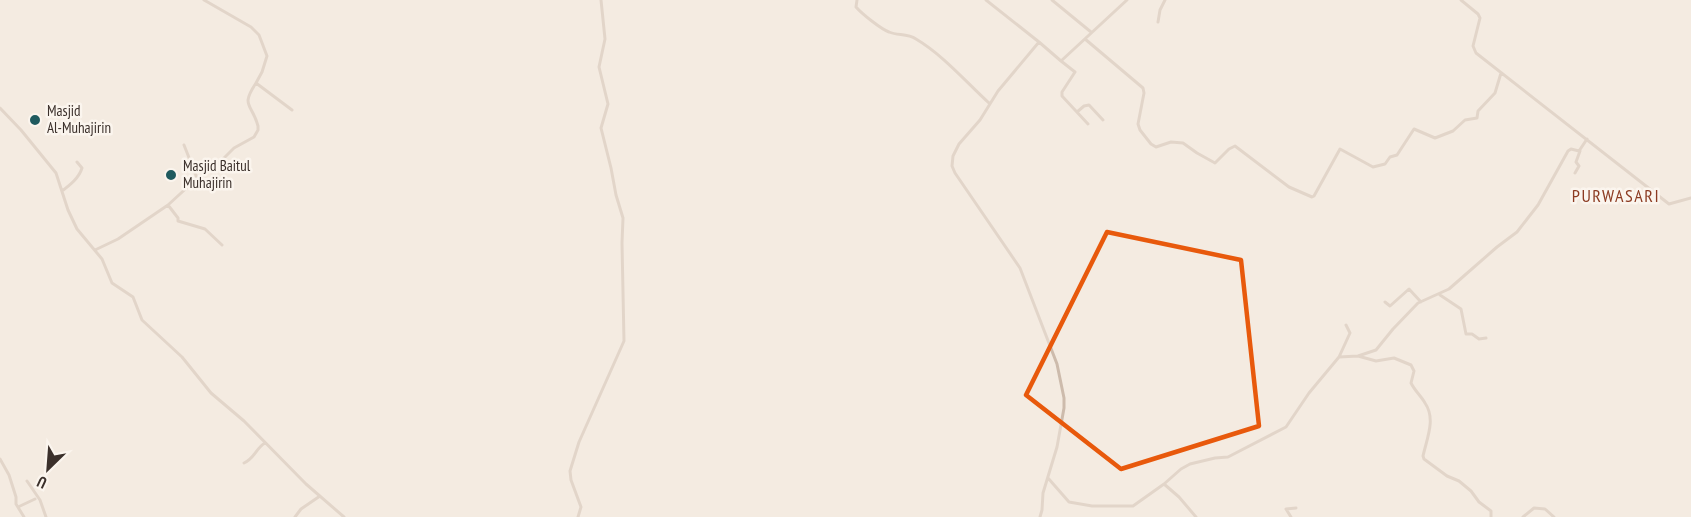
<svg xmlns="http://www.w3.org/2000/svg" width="1691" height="517" font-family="'PT Sans Narrow',sans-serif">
	<rect width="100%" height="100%" fill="#f4ebe1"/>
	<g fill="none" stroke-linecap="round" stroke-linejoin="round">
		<!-- minor -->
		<path stroke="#cdbbac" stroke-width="3" d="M204 0 251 27 259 35 267 56 262 72 256 83 292 110
			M857 0 856 7C862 14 881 29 889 32 898 36 907 33 916 39 943 55 966 82 989 103
			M986 0 1039 42 998 91 980 120 959 144 953 156 952 166 955 173 1020 268 1057 364 1064 398V408L1057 447 1043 493 1042 510 1040 517
			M1052 0 1091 32
			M1461 0 1478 14 1480 18 1473 46 1476 53 1669 204 1691 198
			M1158 22 1160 10 1165 0
			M1085 39 1143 88 1144 93 1138 124 1140 130 1151 144 1156 147 1171 142 1183 143 1197 153 1215 163 1229 149 1235 146 1289 187 1312 197 1314 196 1340 149 1373 167 1385 164 1390 157 1397 155 1414 129 1435 138 1453 131 1465 120 1477 118 1478 111 1495 93 1501 73
			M1039 42 1061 61 1127 0
			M1061 61 1075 72 1062 92V96L1088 124
			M0 108 21 130 56 173 68 210 77 229 102 259 112 283 133 297 142 320 182 357 211 393 244 421 306 484 344 517
			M1077 112 1084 106 1089 105 1103 120
			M184 145 197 178
			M1575 173 1579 166 1576 162 1580 151
			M62 191C70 185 79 178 82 168L77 162
			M168 205 178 218V221L205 229 222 245
			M95 250 118 239 168 205 192 183 217 165 234 148 254 137 258 130V126C252 103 240 107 256 83
			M1440 295 1461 309 1466 334H1472L1479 339 1486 338
			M1385 302 1390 306 1409 289 1421 302
			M1358 356 1376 361 1394 358 1411 365 1414 371 1411 383C1415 391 1421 396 1425 403 1436 419 1427 438 1423 456L1424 459 1447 476 1459 481 1471 491 1479 502 1491 511V517
			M1339 357 1350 333 1346 325
			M0 459 9 475 16 497V504L24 517
			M244 463C255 458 256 448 265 443
			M1048 478 1069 502 1092 506H1133L1164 484 1179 497 1196 517
			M27 481 40 500 46 517
			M1164 484 1181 469 1190 464 1215 458 1228 457 1286 427 1309 393 1339 357 1358 356 1376 350 1393 329 1418 303 1449 289 1497 247 1517 232 1538 205 1568 151 1571 149 1579 151 1587 139
			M18 507 35 499
			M295 517 301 509 320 496
			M578 517 581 507 571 480 570 471 579 442 624 341 622 243 623 218 616 195 611 168 601 128 608 104 599 67 605 39 601 0
			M1291 517 1286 509 1296 508
			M1523 517 1534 508 1545 509 1554 517"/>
	</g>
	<!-- marked area -->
	<path d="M0 0H1691V517H0ZM1107 232 1241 260 1259 426 1121 469 1026 395Z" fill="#f4ebe1" fill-opacity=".55" fill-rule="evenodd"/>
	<path fill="none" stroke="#e8590c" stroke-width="4.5" stroke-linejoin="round" d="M1107 232 1241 260 1259 426 1121 469 1026 395Z"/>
	<!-- markers -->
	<g fill="#1f5a5e" stroke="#fbf5ee" stroke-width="2">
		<circle cx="35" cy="120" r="6"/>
		<circle cx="171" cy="175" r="6"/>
	</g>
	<g text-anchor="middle" stroke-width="5" stroke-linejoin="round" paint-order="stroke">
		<!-- poi labels -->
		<g font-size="15" fill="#3b302b" stroke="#fbf5ee" text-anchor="start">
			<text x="47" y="116">Masjid<tspan x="47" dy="17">Al-Muhajirin</tspan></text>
			<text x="183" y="171">Masjid Baitul<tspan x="183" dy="17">Muhajirin</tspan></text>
		</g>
		<!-- quarter labels -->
		<g font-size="18" letter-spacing="1.5" fill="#8c3b22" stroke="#fbf5ee">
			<text x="1616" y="202">PURWASARI</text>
		</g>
	</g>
	<!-- north arrow -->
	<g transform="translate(48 469) rotate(205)" stroke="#fbf5ee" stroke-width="4.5" paint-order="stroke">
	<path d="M0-4.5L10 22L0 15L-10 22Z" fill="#3b302b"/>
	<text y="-9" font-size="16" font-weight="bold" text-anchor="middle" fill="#3b302b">U</text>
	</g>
</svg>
